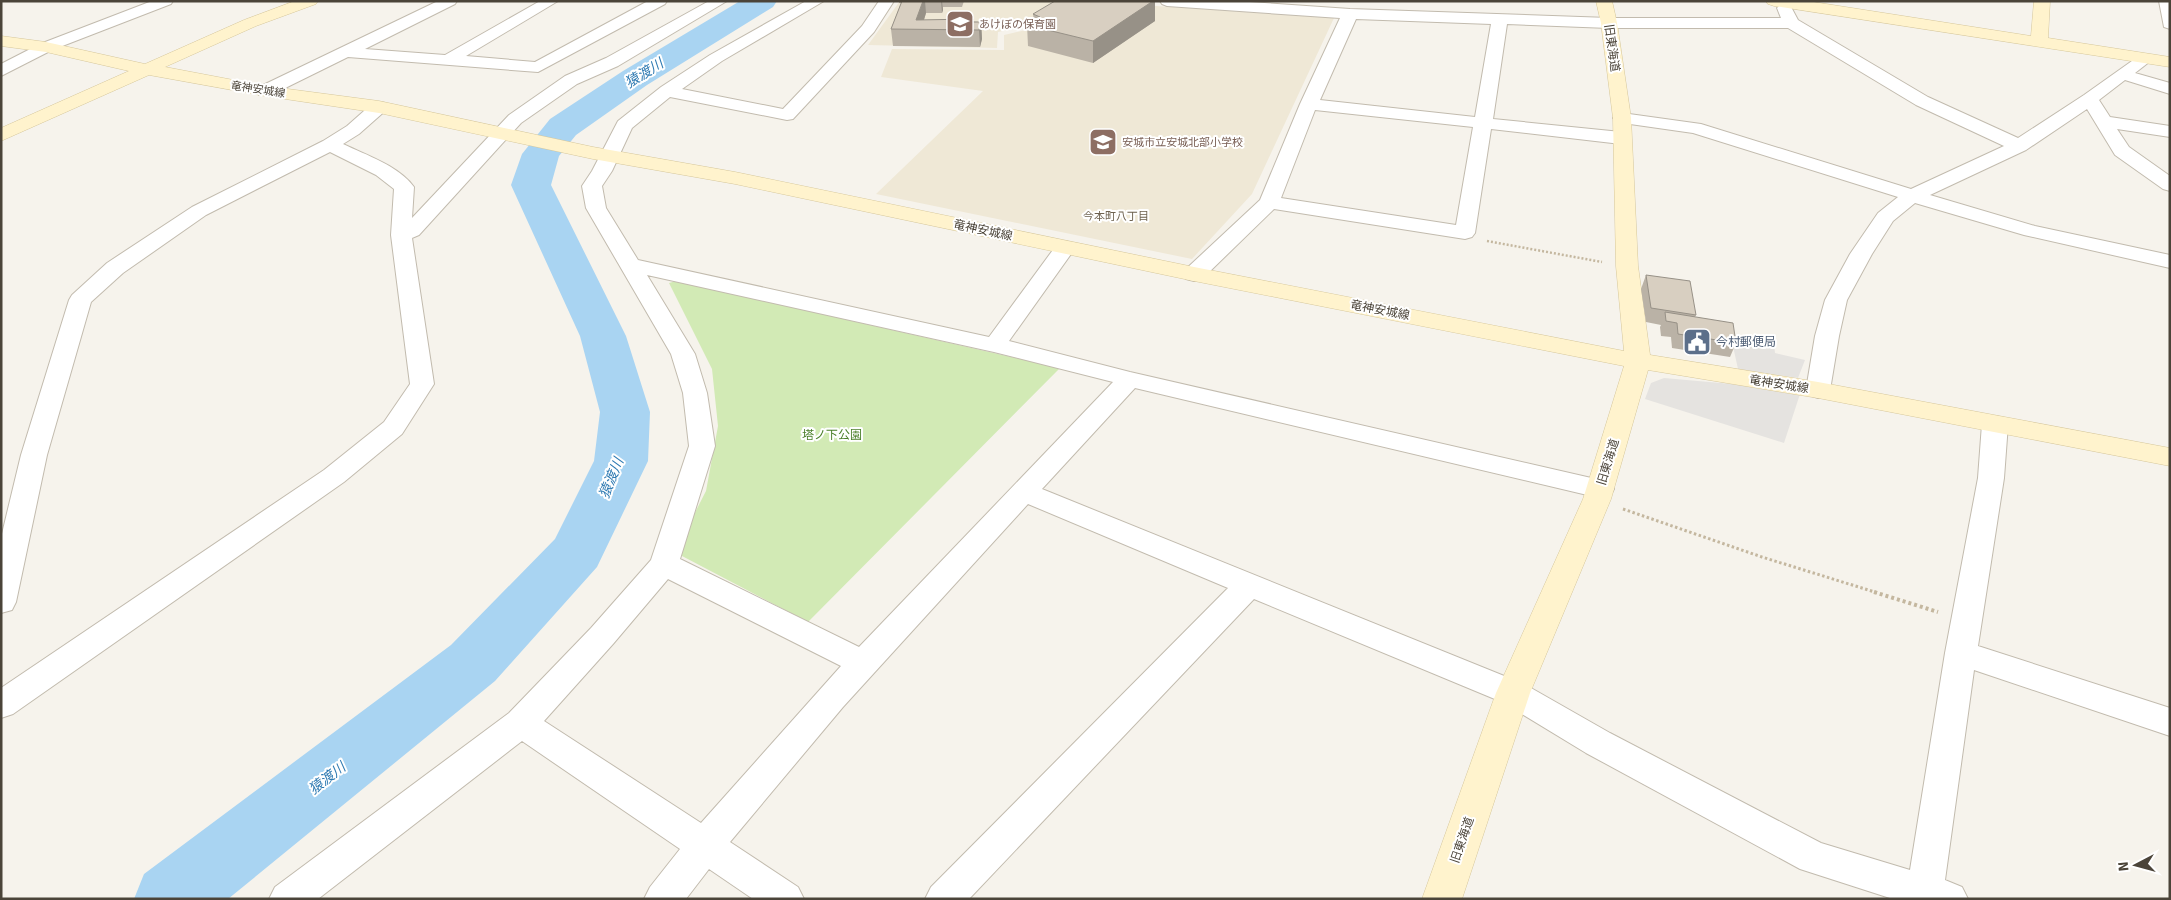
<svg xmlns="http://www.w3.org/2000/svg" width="2171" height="900" font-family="Signika,'Noto Sans JP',sans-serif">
	<rect width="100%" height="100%" fill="#f6f3ec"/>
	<!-- education -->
	<path fill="#efe8d6" d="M900 1H1089L1075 15 998 32 997 48 868 45Z
		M1097 2 1334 18 1252 194 1192 259 876 194 983 91 881 77 892 49 1004 50V35L1081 17Z"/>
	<!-- green -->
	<path fill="#d2eab5" d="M676 281 1060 368 808 622 682 556 681 540 706 491 718 426 712 369 669 283Z"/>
	<!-- parking -->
	<path fill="#e5e3e0" d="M1731 337 1774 344 1775 353 1805 360 1798 378 1738 369Z
		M1664 378 1754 386 1800 394 1784 443 1645 399 1651 383Z"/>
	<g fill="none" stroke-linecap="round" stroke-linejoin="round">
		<!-- river -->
		<path fill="#a9d4f2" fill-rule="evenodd" d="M740 1H777L773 7 647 85 576 135 559 156 551 185 626 336 650 412 648 461 597 567 495 681 228 899H134L144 874 451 645 555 539 594 461 600 412 580 336 511 185 522 154 550 119 623 71Z"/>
		<defs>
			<path id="street" d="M152 1H173L171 4 52 50 1 76V64L40 44Z
				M438 1H457L455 4 365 49 445 55 540 1H558L466 56 535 62 648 1H667L665 4 538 72 348 57 271 95H259L256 91 259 87Z
				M709 1H727L618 66 577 84 521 123 419 235 412 238 434 384 402 434 344 482 13 714 1 718V688L324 470 384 422 410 384 391 235 394 189 376 175 330 152 206 215 123 273 91 302 47 455 16 602 12 610 1 613V538L21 455 69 300 72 295 107 263 192 207 323 141 347 126 373 103 379 102 385 103 388 107 385 111 359 134 343 144C366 155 399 166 414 187L412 218 509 115 565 76 606 58Z
				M806 1H824L722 61 682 89 783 109 862 26 879 1H894L874 32 793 119 787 120 670 97 632 128 612 171 602 186 606 208 638 260 989 337 1058 243 1065 241 1072 243 1076 247 1009 341 1130 372 1600 480 1610 482 1614 489 1610 496 1600 498 1135 388 1042 489 1524 684 1610 733 1821 843 1910 870 1945 653 1978 478 1982 424 1986 418 1995 416 2004 418 2008 424 2004 478 1978 646 2170 708V736L1974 670 1945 880 1962 887 1968 899H1893L1800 869 1586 753 1502 702 1254 599 969 899H925L931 887 1228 588 1028 504 843 707 730 842 798 887 804 899H753L709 869 686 899H644L650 887 680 849 522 741 318 899H269L275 887 509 713 591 628 651 560 689 446 683 393 671 354 586 208 582 186 592 171 618 121 661 87 710 55ZM647 275 994 352 1113 382 859 647 680 559 715 446 707 393 695 354ZM668 579 841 666 701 823 544 721 613 644Z
				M1160 1H1234L1350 9 1609 18H1781L1777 8 1780 5H1790L1798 20 1928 97 2018 138 2084 95 2139 56H2151L2153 59 2135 73 2170 83V94L2125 80 2099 100 2110 117 2170 126V137L2117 129 2129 147 2170 176V191L2163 189 2115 155 2087 109 2026 150 1930 195 2035 226 2170 255V268L2024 235 1915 203 1893 221 1872 254 1847 300 1839 336 1830 390 1827 395 1818 398 1809 395 1806 390 1815 336 1825 300 1850 254 1878 213 1898 197 1693 133 1616 122 1613 118 1616 114 1622 113 1701 124 1911 189 2004 146 1916 105 1788 28H1609L1507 24 1493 119 1621 132 1628 134 1630 138 1628 142 1621 144 1491 129 1475 233 1472 237 1465 239 1274 209 1202 279 1194 281 1186 279 1183 274 1186 269 1260 200 1300 104 1340 18 1167 6 1162 4ZM1356 19 1491 24 1475 117 1320 100ZM1315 110 1473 127 1456 225 1281 198Z
				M2159 1H2170V29L2164 27Z"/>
			<path id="secondary" d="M295 1H318L316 4 256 26 165 67 265 86 379 101 593 147 735 172 1194 267 1624 351 1616 266 1613 118 1601 23 1596 1H1612L1617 23 1631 118 1638 266 1650 355 1818 382 2170 448V466L1818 398 1648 370 1611 499 1530 693 1462 899H1422L1496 693 1583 499 1624 366 1194 281 735 184 593 159 379 113 265 96 149 75 1 141V128L129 71 46 52 1 46V36L46 42 145 64 244 20Z
				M1766 1H1807L2031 36 2034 1H2050L2048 38 2170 57V67L1774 6 1768 4Z"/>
		</defs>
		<!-- street casing -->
		<use href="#street" stroke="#c2bbae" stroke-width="2"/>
		<!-- secondary casing -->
		<use href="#secondary" stroke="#d6c79b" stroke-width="1"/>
		<!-- path-far2 -->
		<path stroke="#c4b79f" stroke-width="2.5" stroke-dasharray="2 2" stroke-linecap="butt" d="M1487 241 1602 262"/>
		<!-- path-far1 -->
		<path stroke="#c4b79f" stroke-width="3" stroke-dasharray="2.5 2.5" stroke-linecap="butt" d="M1623 509 1762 557 1878 593"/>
		<!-- path -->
		<path stroke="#c4b79f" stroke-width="4" stroke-dasharray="3 3" stroke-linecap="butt" d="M1874 592 1938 612"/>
		<!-- street -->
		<use href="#street" fill="#fff" fill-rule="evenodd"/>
		<!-- secondary -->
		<use href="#secondary" fill="#fff3cd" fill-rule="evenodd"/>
	</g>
	<!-- wall -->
	<path fill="#bab2a6" d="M899 1H964L962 7H943V10L942 13H926L924 20 981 22 982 39 980 47 893 46 891 29 901 3H899Z
		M1155 1V21L1093 63 1028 46 1027 25 1034 21 1033 14Z
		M1646 275 1696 315 1695 317 1736 343 1730 357 1672 348 1671 337 1661 336 1660 327 1661 325 1646 322 1641 289Z"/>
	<!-- shaded-wall -->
	<path fill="#979187" d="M923 1H925L926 13 921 29 916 20Z
		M941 1H942L943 10 942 13Z
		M1151 1H1155V21L1093 63V41Z
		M981 22 982 39 980 47 979 30Z"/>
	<!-- building -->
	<path fill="#d8cfc1" stroke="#979187" d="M902 1H923L916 20 973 19 972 22H981L979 30 891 29Z
		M1055 1H1153L1093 41 1027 25 1040 17 1033 14Z
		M1646 275 1690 281 1696 315 1651 308Z
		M1665 312 1733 323 1736 343 1678 334 1677 323 1666 321Z"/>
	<!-- icons -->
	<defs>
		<symbol id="school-square" viewBox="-11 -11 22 22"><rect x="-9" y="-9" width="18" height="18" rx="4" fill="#8d6e63" stroke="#fff"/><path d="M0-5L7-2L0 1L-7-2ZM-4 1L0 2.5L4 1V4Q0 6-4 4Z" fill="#fff"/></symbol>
		<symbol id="civic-square" viewBox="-11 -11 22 22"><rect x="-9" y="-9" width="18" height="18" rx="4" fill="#5c6f8a" stroke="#fff"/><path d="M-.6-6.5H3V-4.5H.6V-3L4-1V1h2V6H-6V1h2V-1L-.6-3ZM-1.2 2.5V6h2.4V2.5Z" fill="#fff"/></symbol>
	</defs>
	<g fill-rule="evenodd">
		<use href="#school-square" x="944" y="8" width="32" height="32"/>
		<use href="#school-square" x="1087" y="126" width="32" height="32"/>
		<use href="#civic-square" x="1681" y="326" width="32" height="32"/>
	</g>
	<g text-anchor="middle" stroke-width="4" stroke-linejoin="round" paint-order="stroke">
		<!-- far-education labels -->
		<g font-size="11" fill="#785e54" stroke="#fff" text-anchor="start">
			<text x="979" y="28">あけぼの保育園</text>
			<text x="1122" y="146">安城市立安城北部小学校</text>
		</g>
		<!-- far-street labels -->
		<g font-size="11" fill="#4b4439" stroke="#fff">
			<text transform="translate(258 89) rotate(9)" y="4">竜神安城線</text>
		</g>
		<!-- far-neighbourhood labels -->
		<g font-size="11" fill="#6e6250" stroke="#fff">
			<text x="1116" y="220">今本町八丁目</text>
		</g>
		<!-- street labels -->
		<g font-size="12" fill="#4b4439" stroke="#fff">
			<text transform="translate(1612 48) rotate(82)" y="4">旧東海道</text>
			<text transform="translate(983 230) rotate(12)" y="4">竜神安城線</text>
			<text transform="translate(1380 310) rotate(11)" y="4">竜神安城線</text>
			<text transform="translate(1779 384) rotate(9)" y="4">竜神安城線</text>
			<text transform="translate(1608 462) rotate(-73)" y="4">旧東海道</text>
			<text transform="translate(1462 840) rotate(-71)" y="4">旧東海道</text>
		</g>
		<!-- service labels -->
		<g font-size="12" fill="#4e5e75" stroke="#fff" text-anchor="start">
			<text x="1716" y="346">今村郵便局</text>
		</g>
		<!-- park labels -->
		<g font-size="12" fill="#4a7f2a" stroke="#fff">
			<text x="832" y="439">塔ノ下公園</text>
		</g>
		<!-- water labels -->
		<g font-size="14" font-style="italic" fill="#2e7ab2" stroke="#fff">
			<text transform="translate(644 73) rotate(-32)" y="5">猿渡川</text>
			<text transform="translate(611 478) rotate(-68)" y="5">猿渡川</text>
			<text transform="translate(327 778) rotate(-38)" y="5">猿渡川</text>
		</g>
	</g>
	<!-- border -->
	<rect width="2171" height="900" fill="none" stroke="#4b4439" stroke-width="5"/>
	<!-- north arrow -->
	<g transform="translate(2136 865) rotate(264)" stroke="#ffffff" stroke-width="4" paint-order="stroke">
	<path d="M0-4L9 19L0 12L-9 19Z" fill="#4b4439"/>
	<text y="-8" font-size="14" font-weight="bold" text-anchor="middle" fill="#4b4439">N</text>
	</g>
</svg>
